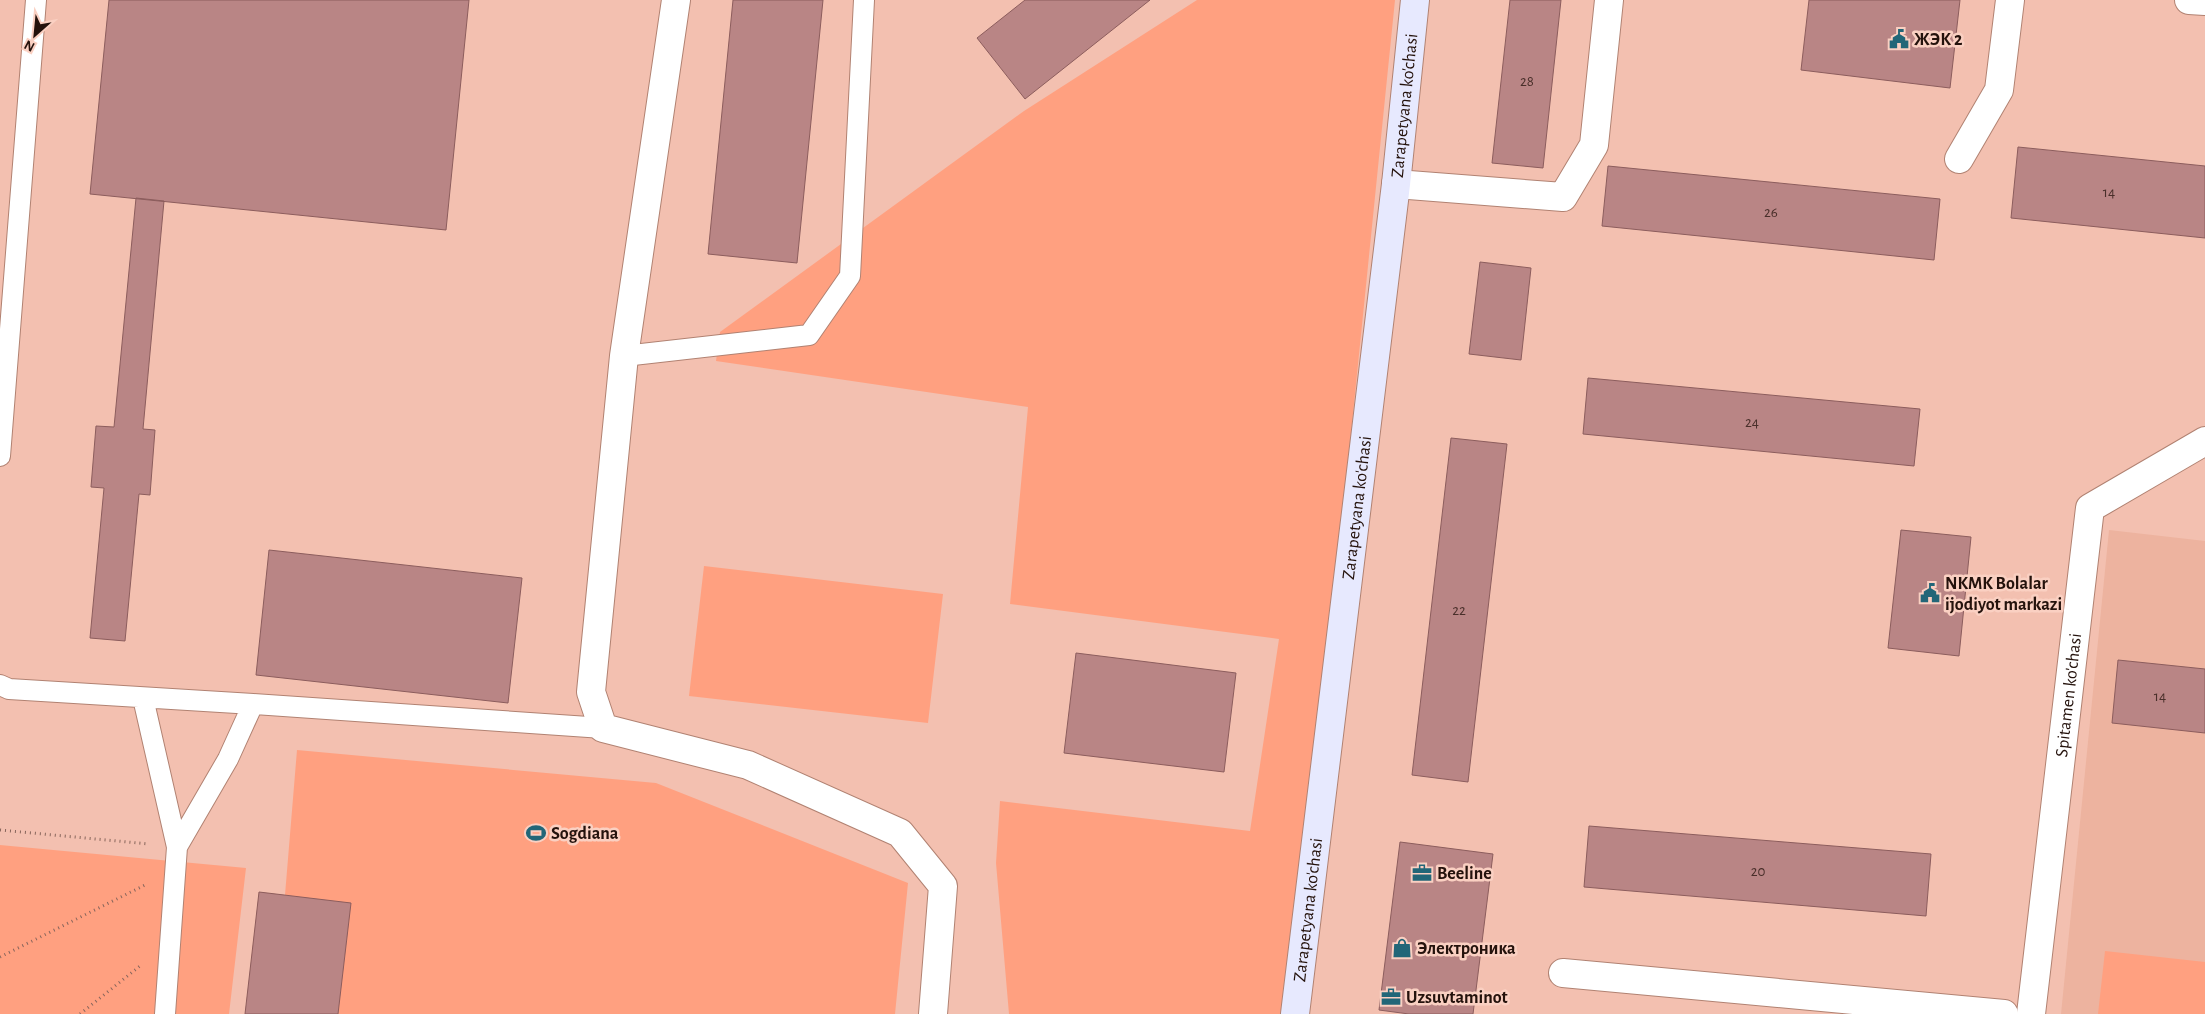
<svg xmlns="http://www.w3.org/2000/svg" width="2205" height="1014" font-family="'Alegreya Sans',sans-serif">
	<rect width="100%" height="100%" fill="#f3c0b0"/>
	<!-- built -->
	<path fill="#edb39f" d="M2109 530 2205 541V1014H2061Z"/>
	<!-- green -->
	<path fill="#ffa080" d="M1197 0H1395L1292 1014H1009L996 863 1000 801 1250 831 1279 639 1010 604 1028 407 716 361 720 332 1024 111Z
		M704 566 943 594 928 723 689 696Z
		M297 750 656 783 908 883 895 1014H245L259 892 285 895Z
		M0 845 246 868 229 1014H0Z
		M2105 951 2205 962V1014H2098Z"/>
	<!-- building -->
	<path fill="#b98585" stroke="#8c5d5d" d="M109 0H469L446 230 90 194Z
		M733 0H823L797 263 708 254Z
		M1025 0H1150L1025 99 977 38Z
		M1510 0H1561L1543 168 1492 163Z
		M1809 0H1960L1950 88 1801 70Z
		M2018 147 2205 166V238L2011 218Z
		M1608 166 1940 199 1934 260 1602 226Z
		M136 198 164 201 143 429 155 430 150 495 139 494 125 641 90 638 104 488 91 487 96 426 114 427Z
		M1480 262 1531 268 1521 360 1469 354Z
		M1588 378 1920 409 1914 466 1583 434Z
		M1451 438 1507 444 1468 782 1412 775Z
		M1901 530 1971 537 1959 656 1888 648Z
		M269 550 522 578 508 703 256 675Z
		M1076 653 1236 673 1224 772 1064 753Z
		M2118 660 2205 669V733L2112 723Z
		M1589 826 1931 854 1926 916 1584 887Z
		M1400 842 1493 854 1473 1014H1409L1379 1010Z
		M259 892 351 903 338 1014H245Z"/>
	<g fill="none" stroke-linecap="round" stroke-linejoin="round">
		<defs>
			<path id="lane" d="M624 356 809 335 850 276 864 0
				M0 456 36 0
				M0 685 9 689 253 704
				M143 698 177 847 165 1014
				M177 847 228 759 253 704 603 728"/>
			<g id="street">
				<path d="M676 0 624 356 591 692 603 728 748 765 900 833 943 886 933 1014"/>
				<path d="M2189 0 2205 1"/>
				<path d="M1959 159 1999 90 2010 0"/>
				<path d="M1396 184 1563 197 1594 145 1609 0"/>
				<path d="M1563 973 2004 1014"/>
				<path id="s1" d="M2031 1014 2090 508 2205 441"/>
			</g>
			<g id="secondary">
				<path id="s2" d="M1295 1014 1396 184 1415 0"/>
			</g>
		</defs>
		<!-- lane casing -->
		<use href="#lane" stroke="#b18272" stroke-width="22"/>
		<!-- street casing -->
		<use href="#street" stroke="#b18272" stroke-width="30"/>
		<!-- secondary casing -->
		<use href="#secondary" stroke="#b18272" stroke-width="30"/>
		<!-- path -->
		<path stroke="#87655b" stroke-width="3" stroke-dasharray="1 4" stroke-linecap="butt" d="M0 830 149 844
			M0 957 147 884
			M80 1014 140 966"/>
		<!-- lane -->
		<use href="#lane" stroke="#fff" stroke-width="20"/>
		<!-- street -->
		<use href="#street" stroke="#fff" stroke-width="28"/>
		<!-- secondary -->
		<use href="#secondary" stroke="#e7e9fe" stroke-width="28"/>
	</g>
	<!-- icons -->
	<defs>
		<symbol id="civic-bare" viewBox="-9 -9 18 18"><path d="M-.6-6.5H3V-4.5H.6V-3L4-1V1h2V6H-6V1h2V-1L-.6-3ZM-1.2 2.5V6h2.4V2.5Z" fill="#226678" stroke="#fad0c2" stroke-width="2.5" paint-order="stroke"/></symbol>
		<symbol id="stadium-bare" viewBox="-9 -9 18 18"><path d="M0-5a6.5 5 0 1 0 0 10a6.5 5 0 1 0 0-10ZM-3.5-1.8h7v3.6h-7Z" fill="#226678" stroke="#fad0c2" stroke-width="2.5" paint-order="stroke"/></symbol>
		<symbol id="office-bare" viewBox="-9 -9 18 18"><path d="M-6-3h4V-5.5h4V-3h4V5H-6ZM-1-4.5V-3h2v-1.5ZM-6 0V1H6V0Z" fill="#226678" stroke="#fad0c2" stroke-width="2.5" paint-order="stroke"/></symbol>
		<symbol id="shop-bare" viewBox="-9 -9 18 18"><path d="M-5-2.5h2.3a2.7 3.5 0 0 1 5.4 0H5L5.5 6h-11ZM-1.5-2.5h3a1.5 2.3 0 0 0-3 0Z" fill="#226678" stroke="#fad0c2" stroke-width="2.5" paint-order="stroke"/></symbol>
	</defs>
	<g fill-rule="evenodd">
		<use href="#civic-bare" x="1885" y="25" width="28" height="28"/>
		<use href="#civic-bare" x="1916" y="579" width="28" height="28"/>
		<use href="#stadium-bare" x="522" y="819" width="28" height="28"/>
		<use href="#office-bare" x="1408" y="859" width="28" height="28"/>
		<use href="#shop-bare" x="1388" y="934" width="28" height="28"/>
		<use href="#office-bare" x="1377" y="983" width="28" height="28"/>
	</g>
	<g text-anchor="middle" stroke-width="5" stroke-linejoin="round" paint-order="stroke">
		<!-- number labels -->
		<g font-size="15" fill="#492f2a">
			<text x="1527" y="86">28</text>
			<text x="2109" y="197">14</text>
			<text x="1771" y="217">26</text>
			<text x="1752" y="427">24</text>
			<text x="1459" y="615">22</text>
			<text x="2160" y="701">14</text>
			<text x="1758" y="876">20</text>
		</g>
		<!-- poi labels -->
		<g font-size="18" font-weight="bold" fill="#24120c" stroke="#fad0c2" text-anchor="start">
			<text x="1914" y="45">ЖЭК 2</text>
			<text x="1945" y="589">NKMK Bolalar<tspan x="1945" dy="21">ijodiyot markazi</tspan></text>
			<text x="551" y="839">Sogdiana</text>
			<text x="1437" y="879">Beeline</text>
			<text x="1417" y="954">Электроника</text>
			<text x="1406" y="1003">Uzsuvtaminot</text>
		</g>
		<!-- street labels -->
		<g font-size="18" fill="#24120c" stroke="#fad0c2">
			<text dy="6" stroke="none"><textPath href="#s2" startOffset="915">Zarapetyana ko'chasi</textPath></text>
			<text dy="6" stroke="none"><textPath href="#s2" startOffset="510">Zarapetyana ko'chasi</textPath></text>
			<text dy="6" stroke="none"><textPath href="#s1" startOffset="321">Spitamen ko'chasi</textPath></text>
			<text dy="6" stroke="none"><textPath href="#s2" startOffset="105">Zarapetyana ko'chasi</textPath></text>
		</g>
	</g>
	<!-- north arrow -->
	<g transform="translate(35 35) rotate(207)" stroke="#fad0c2" stroke-width="4" paint-order="stroke">
	<path d="M0-4L9 19L0 12L-9 19Z" fill="#24120c"/>
	<text y="-8" font-size="14" font-weight="bold" text-anchor="middle" fill="#24120c">N</text>
	</g>
</svg>
